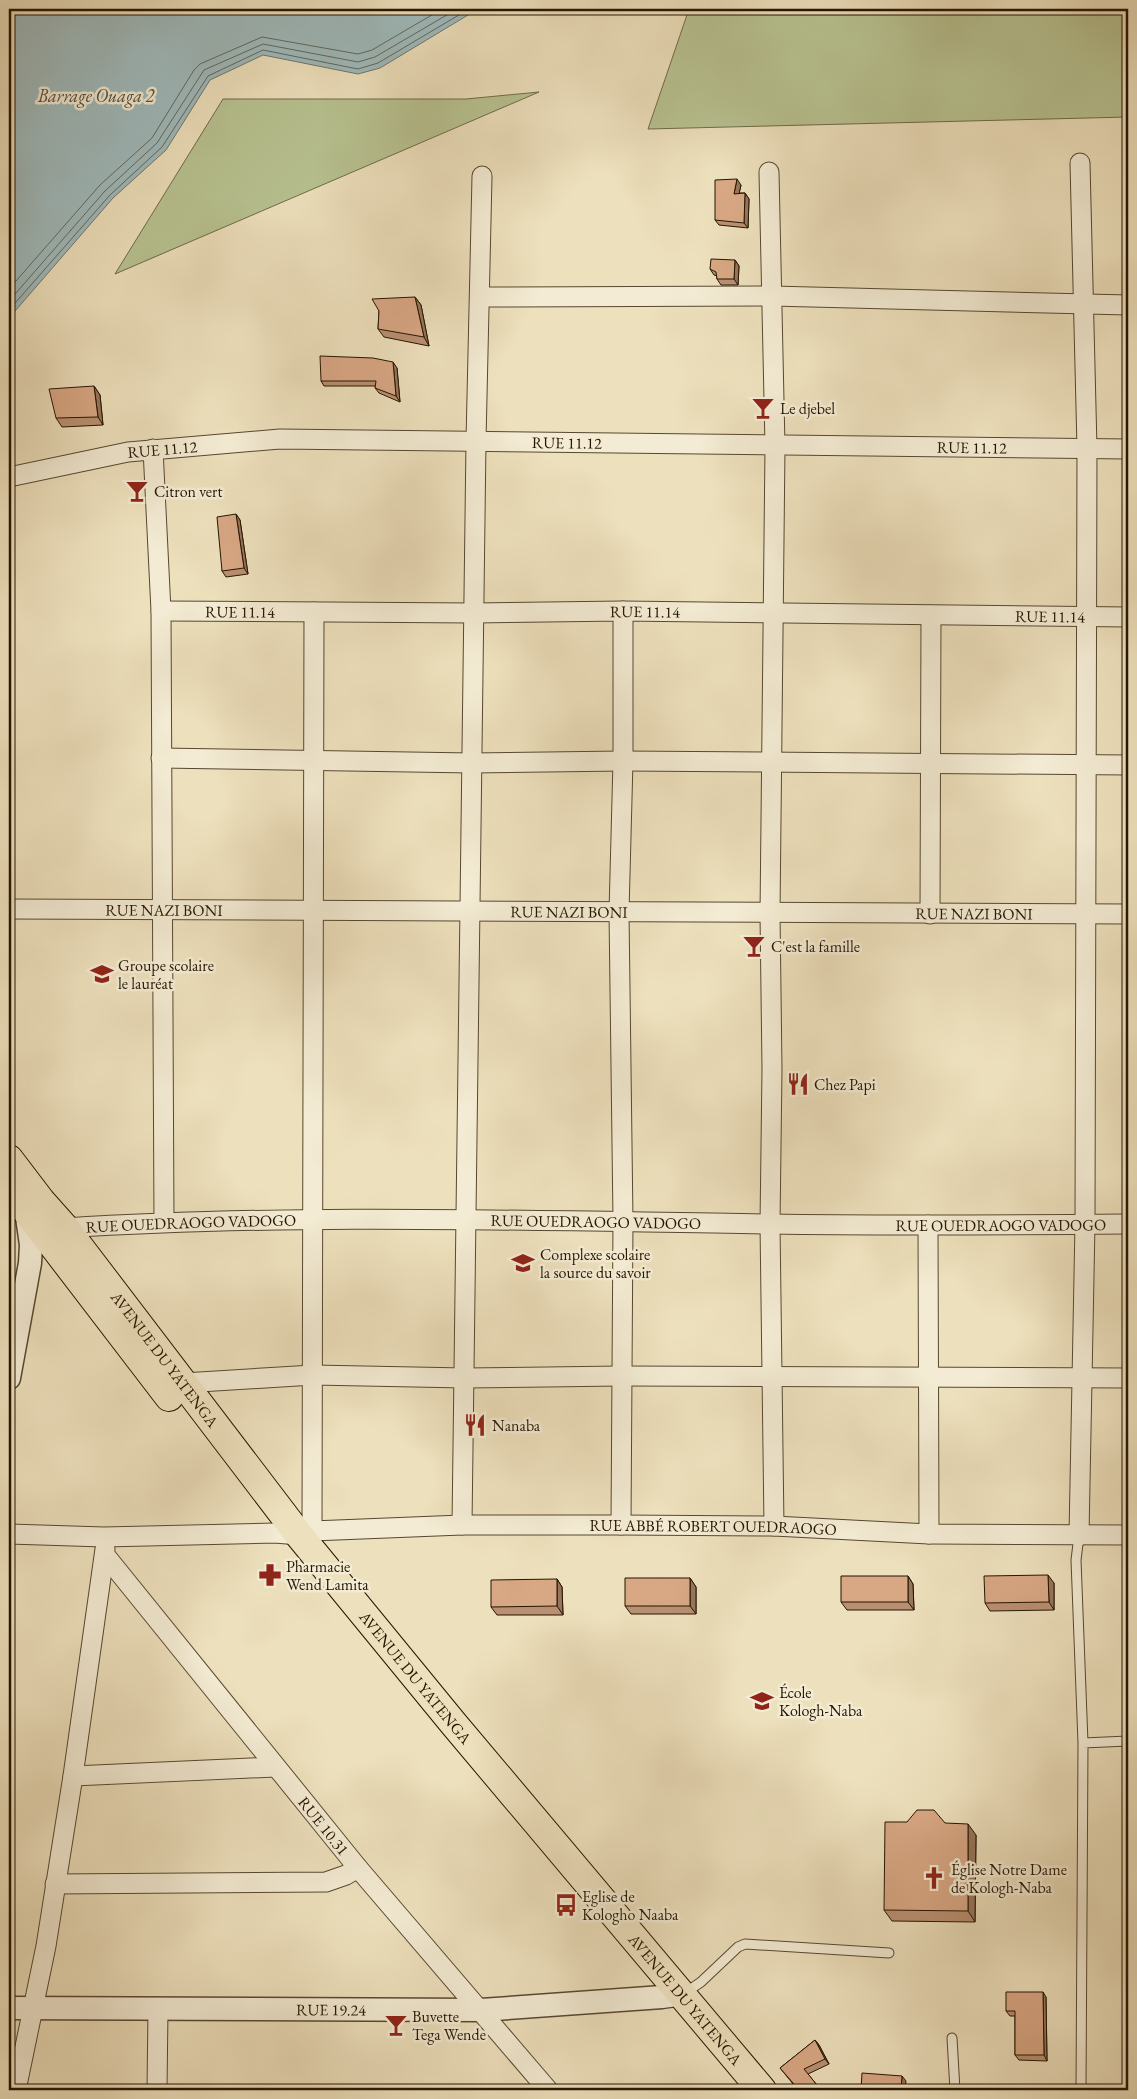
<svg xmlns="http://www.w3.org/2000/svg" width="1137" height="2099" font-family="'EB Garamond',serif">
	<rect width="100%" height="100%" fill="#ede0bc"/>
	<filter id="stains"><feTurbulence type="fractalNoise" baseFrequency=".004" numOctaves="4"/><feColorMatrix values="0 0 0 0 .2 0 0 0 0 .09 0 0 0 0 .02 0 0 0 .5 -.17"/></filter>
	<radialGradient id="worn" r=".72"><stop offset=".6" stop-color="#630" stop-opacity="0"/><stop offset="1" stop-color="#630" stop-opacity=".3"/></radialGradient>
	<!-- green -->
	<path fill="#b8c291" stroke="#6e6c48" d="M689 9H1128V117L648 129Z
		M539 92 115 274 223 99H466Z"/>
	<!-- water -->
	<path fill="#9fbabc" stroke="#6e7871" d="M9 9H478L380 68 358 74 263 55 210 80 166 150 113 198 9 318Z"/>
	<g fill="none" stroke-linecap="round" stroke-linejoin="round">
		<!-- shore -->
		<path stroke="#62685e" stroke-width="1" d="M9 289 100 185 152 138 194 70 200 64 262 37 358 54 372 50 442 9
			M9 301 105 191 157 143 204 70 263 44 358 62 375 57 457 9
			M9 310 110 195 162 147 208 76 263 50 358 69 378 63 469 9"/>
		<defs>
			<path id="service" d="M1079 1536 1076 1560 1083 1743 1081 2090
				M1083 1743 1128 1741
				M685 1993 701 1982 738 1947 745 1944 889 1953
				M952 2038 955 2090"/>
			<g id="minor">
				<path d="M769 172 775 446 770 914 772 1069 770 1224 774 1526"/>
				<path d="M480 297 772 296 1128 305"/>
				<path d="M153 449 161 611 164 1222"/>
				<path id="s1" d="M9 477 128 452 280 439 1128 449"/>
				<path id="s2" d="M161 611 474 613 623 611 1128 617"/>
				<path d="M161 758 472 763 623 761 1128 765"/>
				<path id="s3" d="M9 909 1128 914"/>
				<path d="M930 914 931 615"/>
				<path d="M928 1225 929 1534"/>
				<path id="s4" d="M65 1228C300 1213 535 1221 770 1224 889 1226 1009 1225 1128 1224"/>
				<path d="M183 1383 313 1375 465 1378 621 1376 1128 1378"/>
				<path d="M462 1525 476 441 482 176"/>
				<path d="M621 1525 623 1221 619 912 623 761V611"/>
				<path d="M312 1531 314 612"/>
				<path id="s5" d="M9 1534 104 1537 275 1533 299 1535 312 1531 462 1525H621L774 1526 929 1534 1128 1535"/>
				<path d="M1079 1536 1085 1224 1087 448 1080 163"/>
				<path id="s6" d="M105 1555 358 1868 548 2090"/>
				<path d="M73 1776 275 1767"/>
				<path d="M55 1884 326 1882 346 1875 358 1868"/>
				<path d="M16 2090 46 1946 73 1776 105 1549"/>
				<path d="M157 2090 158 2010"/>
			</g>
			<g id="tertiary">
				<path d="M9 1378 30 1263 31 1245 26 1210"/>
				<path id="s7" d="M9 2008 481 2010 662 1997 683 1994"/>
			</g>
			<g id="primary">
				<path id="s8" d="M9 1159 41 1201 65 1228 299 1535 453 1723 762 2090"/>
				<path d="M19 1201 169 1397"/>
			</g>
		</defs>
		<!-- service casing -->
		<use href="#service" stroke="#57482f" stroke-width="11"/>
		<!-- minor casing -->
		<use href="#minor" stroke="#57482f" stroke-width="21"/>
		<!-- tertiary casing -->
		<use href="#tertiary" stroke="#57482f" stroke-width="25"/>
		<!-- primary casing -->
		<use href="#primary" stroke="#251500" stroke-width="30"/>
		<!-- service -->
		<use href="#service" stroke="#f3ebd3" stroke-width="9"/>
		<!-- minor -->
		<use href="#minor" stroke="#f3ebd3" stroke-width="19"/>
		<!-- tertiary -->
		<use href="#tertiary" stroke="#f3ebd3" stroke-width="22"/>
		<!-- primary -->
		<use href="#primary" stroke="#ede0bc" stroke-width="28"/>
	</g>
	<!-- wall -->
	<path fill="#ba9072" stroke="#251500" d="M741 185 739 193H745L749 199 748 228 719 225 715 220Z
		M735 260 739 266 738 285H721L717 279V276L714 275 710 269Z
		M415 297 421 305 429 346 384 337 378 329 379 311Z
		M397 368 400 402 379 393 375 388 376 386H324L321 381Z
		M94 386 100 395 103 425 62 427 56 418Z
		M236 514 240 520 248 574 226 577 222 571Z
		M908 1576 913 1584 914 1610H847L841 1602Z
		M690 1578 696 1587V1614H631L625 1606Z
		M557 1579 562 1587 563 1615H497L491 1607Z
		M1054 1583V1610L990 1611 985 1603Z
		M976 1835 975 1922 892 1921 884 1910Z
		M1046 1997 1047 2061 1019 2060 1015 2055V2016H1010L1006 2011Z
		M815 2040 819 2045 829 2064 808 2074 821 2090H798L780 2068Z"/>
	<!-- shaded-wall -->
	<path fill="#97755c" stroke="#251500" d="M737 179 741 185 738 199 734 194Z
		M745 193 749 199 748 228 744 223Z
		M735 260 739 266 738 285 734 279Z
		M415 297 421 305 429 346 424 337Z
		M393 362 397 368 400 402 396 396Z
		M94 386 100 395 103 425 98 417Z
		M236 514 240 520 248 574 244 568Z
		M1048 1575 1054 1583V1610L1049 1602Z
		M908 1576 913 1584 914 1610 908 1602Z
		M690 1578 696 1587V1614L690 1606Z
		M557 1579 562 1587 563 1615 557 1606Z
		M968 1824 976 1835 975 1922 968 1911Z
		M1043 1992 1046 1997 1047 2061 1044 2055Z
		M815 2040 819 2045 829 2064 825 2059Z
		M902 2076 906 2081 905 2090H901Z"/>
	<!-- building -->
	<path fill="#d8a784" stroke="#251500" d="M737 179 734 194 745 193 744 223 715 220V180Z
		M711 259 735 260 734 279H717L716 272 710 269Z
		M415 297 424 337 378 329 379 311 372 299Z
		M320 356 373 358 393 362 396 396 375 388 376 381H321Z
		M94 386 98 417 56 418 49 389Z
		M236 514 244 568 222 571 217 517Z
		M1048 1575 1049 1602 985 1603 984 1576Z
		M841 1576H908V1602H841Z
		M625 1578H690V1606H625Z
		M557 1579V1606L491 1607V1580Z
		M917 1810H934L945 1823 968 1824V1911L884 1910 885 1822H907Z
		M1006 1992H1043L1044 2055H1015V2011H1006Z
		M815 2040 825 2059 804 2069 821 2090H799L780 2068Z
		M862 2073 902 2076 901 2090H861Z"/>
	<!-- icons -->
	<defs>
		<symbol id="bar-bare" viewBox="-9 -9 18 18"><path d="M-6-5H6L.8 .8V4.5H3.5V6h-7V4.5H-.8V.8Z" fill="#8f2418" stroke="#f3ebd3" stroke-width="2.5" paint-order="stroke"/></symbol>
		<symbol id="school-bare" viewBox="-9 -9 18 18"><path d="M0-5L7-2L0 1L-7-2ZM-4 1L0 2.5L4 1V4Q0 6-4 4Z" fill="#8f2418" stroke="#f3ebd3" stroke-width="2.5" paint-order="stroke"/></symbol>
		<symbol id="restaurant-bare" viewBox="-9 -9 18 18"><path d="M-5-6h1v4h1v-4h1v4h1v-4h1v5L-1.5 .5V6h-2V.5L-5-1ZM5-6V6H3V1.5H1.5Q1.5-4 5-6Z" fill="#8f2418" stroke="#f3ebd3" stroke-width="2.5" paint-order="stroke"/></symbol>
		<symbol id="pharmacy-bare" viewBox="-9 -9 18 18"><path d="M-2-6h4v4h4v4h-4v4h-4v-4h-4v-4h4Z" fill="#8f2418" stroke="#f3ebd3" stroke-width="2.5" paint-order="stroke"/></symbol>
		<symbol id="church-bare" viewBox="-9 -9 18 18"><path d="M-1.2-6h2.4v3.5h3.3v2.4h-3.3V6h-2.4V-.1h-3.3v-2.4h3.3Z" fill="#8f2418" stroke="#f3ebd3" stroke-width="2.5" paint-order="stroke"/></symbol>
		<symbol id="bus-bare" viewBox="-9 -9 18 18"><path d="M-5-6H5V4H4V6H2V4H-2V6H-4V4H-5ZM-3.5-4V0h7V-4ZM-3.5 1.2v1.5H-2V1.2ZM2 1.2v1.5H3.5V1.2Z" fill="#8f2418" stroke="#f3ebd3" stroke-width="2.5" paint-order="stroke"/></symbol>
	</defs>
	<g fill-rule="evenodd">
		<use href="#bar-bare" x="747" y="392" width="32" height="32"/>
		<use href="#bar-bare" x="121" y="475" width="32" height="32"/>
		<use href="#bar-bare" x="738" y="930" width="32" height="32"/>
		<use href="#school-bare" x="86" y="958" width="32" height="32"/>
		<use href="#restaurant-bare" x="782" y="1068" width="32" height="32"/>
		<use href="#school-bare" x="507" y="1247" width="32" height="32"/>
		<use href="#restaurant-bare" x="459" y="1409" width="32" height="32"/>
		<use href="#pharmacy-bare" x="254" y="1559" width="32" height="32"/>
		<use href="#school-bare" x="746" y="1685" width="32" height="32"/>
		<use href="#church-bare" x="918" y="1862" width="32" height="32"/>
		<use href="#bus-bare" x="550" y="1889" width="32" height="32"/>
		<use href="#bar-bare" x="380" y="2009" width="32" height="32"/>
	</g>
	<g text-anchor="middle" stroke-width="5" stroke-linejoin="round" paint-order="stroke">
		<!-- poi labels -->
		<g font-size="16" fill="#251500" stroke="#f3ebd3" text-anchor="start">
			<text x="780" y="414">Le djebel</text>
			<text x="154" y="497">Citron vert</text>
			<text x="771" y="952">C'est la famille</text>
			<text x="118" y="971">Groupe scolaire<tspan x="118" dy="18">le lauréat</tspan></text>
			<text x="814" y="1090">Chez Papi</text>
			<text x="540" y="1260">Complexe scolaire<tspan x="540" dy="18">la source du savoir</tspan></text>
			<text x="492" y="1431">Nanaba</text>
			<text x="286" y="1572">Pharmacie<tspan x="286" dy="18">Wend Lamita</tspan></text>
			<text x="779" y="1698">École<tspan x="779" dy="18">Kologh-Naba</tspan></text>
			<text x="951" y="1875">Église Notre Dame<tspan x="951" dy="18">de Kologh-Naba</tspan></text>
			<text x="582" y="1902">Eglise de<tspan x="582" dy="18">Kologho Naaba</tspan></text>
			<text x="412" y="2022">Buvette<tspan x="412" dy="18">Tega Wende</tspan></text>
		</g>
		<!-- street labels -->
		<g font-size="16" fill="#251500" stroke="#f3ebd3">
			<text dy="6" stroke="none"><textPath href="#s1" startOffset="561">RUE 11.12</textPath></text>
			<text dy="6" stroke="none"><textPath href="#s1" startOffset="966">RUE 11.12</textPath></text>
			<text dy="6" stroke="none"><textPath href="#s1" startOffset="156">RUE 11.12</textPath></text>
			<text dy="6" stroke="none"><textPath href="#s2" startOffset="484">RUE 11.14</textPath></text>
			<text dy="6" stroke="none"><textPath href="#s2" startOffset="79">RUE 11.14</textPath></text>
			<text dy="6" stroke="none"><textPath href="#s2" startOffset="889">RUE 11.14</textPath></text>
			<text dy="6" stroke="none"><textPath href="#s3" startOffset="155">RUE NAZI BONI</textPath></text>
			<text dy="6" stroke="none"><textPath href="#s3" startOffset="560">RUE NAZI BONI</textPath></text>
			<text dy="6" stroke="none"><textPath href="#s3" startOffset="965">RUE NAZI BONI</textPath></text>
			<text dy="6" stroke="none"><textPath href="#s4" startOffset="531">RUE OUEDRAOGO VADOGO</textPath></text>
			<text dy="6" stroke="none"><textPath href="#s4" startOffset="126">RUE OUEDRAOGO VADOGO</textPath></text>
			<text dy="6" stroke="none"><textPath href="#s4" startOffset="936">RUE OUEDRAOGO VADOGO</textPath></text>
			<text dy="6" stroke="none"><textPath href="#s8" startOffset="254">AVENUE DU YATENGA</textPath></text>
			<text dy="6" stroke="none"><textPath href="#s5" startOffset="705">RUE ABBÉ ROBERT OUEDRAOGO</textPath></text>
			<text dy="6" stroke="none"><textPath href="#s8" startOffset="659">AVENUE DU YATENGA</textPath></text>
			<text dy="6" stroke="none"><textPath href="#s6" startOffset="348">RUE 10.31</textPath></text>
			<text dy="6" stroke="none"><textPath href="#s8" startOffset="1079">AVENUE DU YATENGA</textPath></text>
			<text dy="6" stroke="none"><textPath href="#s7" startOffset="322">RUE 19.24</textPath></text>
		</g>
		<!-- water labels -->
		<g font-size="18" font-style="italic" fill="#504f42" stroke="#f3ebd3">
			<text x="96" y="102">Barrage Ouaga 2</text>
		</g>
	</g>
	<!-- margin -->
	<rect width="1137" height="2099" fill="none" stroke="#ede0bc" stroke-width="30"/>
	<rect x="10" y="10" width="1117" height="2079" fill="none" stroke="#251500" stroke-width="2.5"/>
	<rect x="15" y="15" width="1107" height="2069" fill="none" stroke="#251500"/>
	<rect width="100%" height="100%" filter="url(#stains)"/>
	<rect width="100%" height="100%" fill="url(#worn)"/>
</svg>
